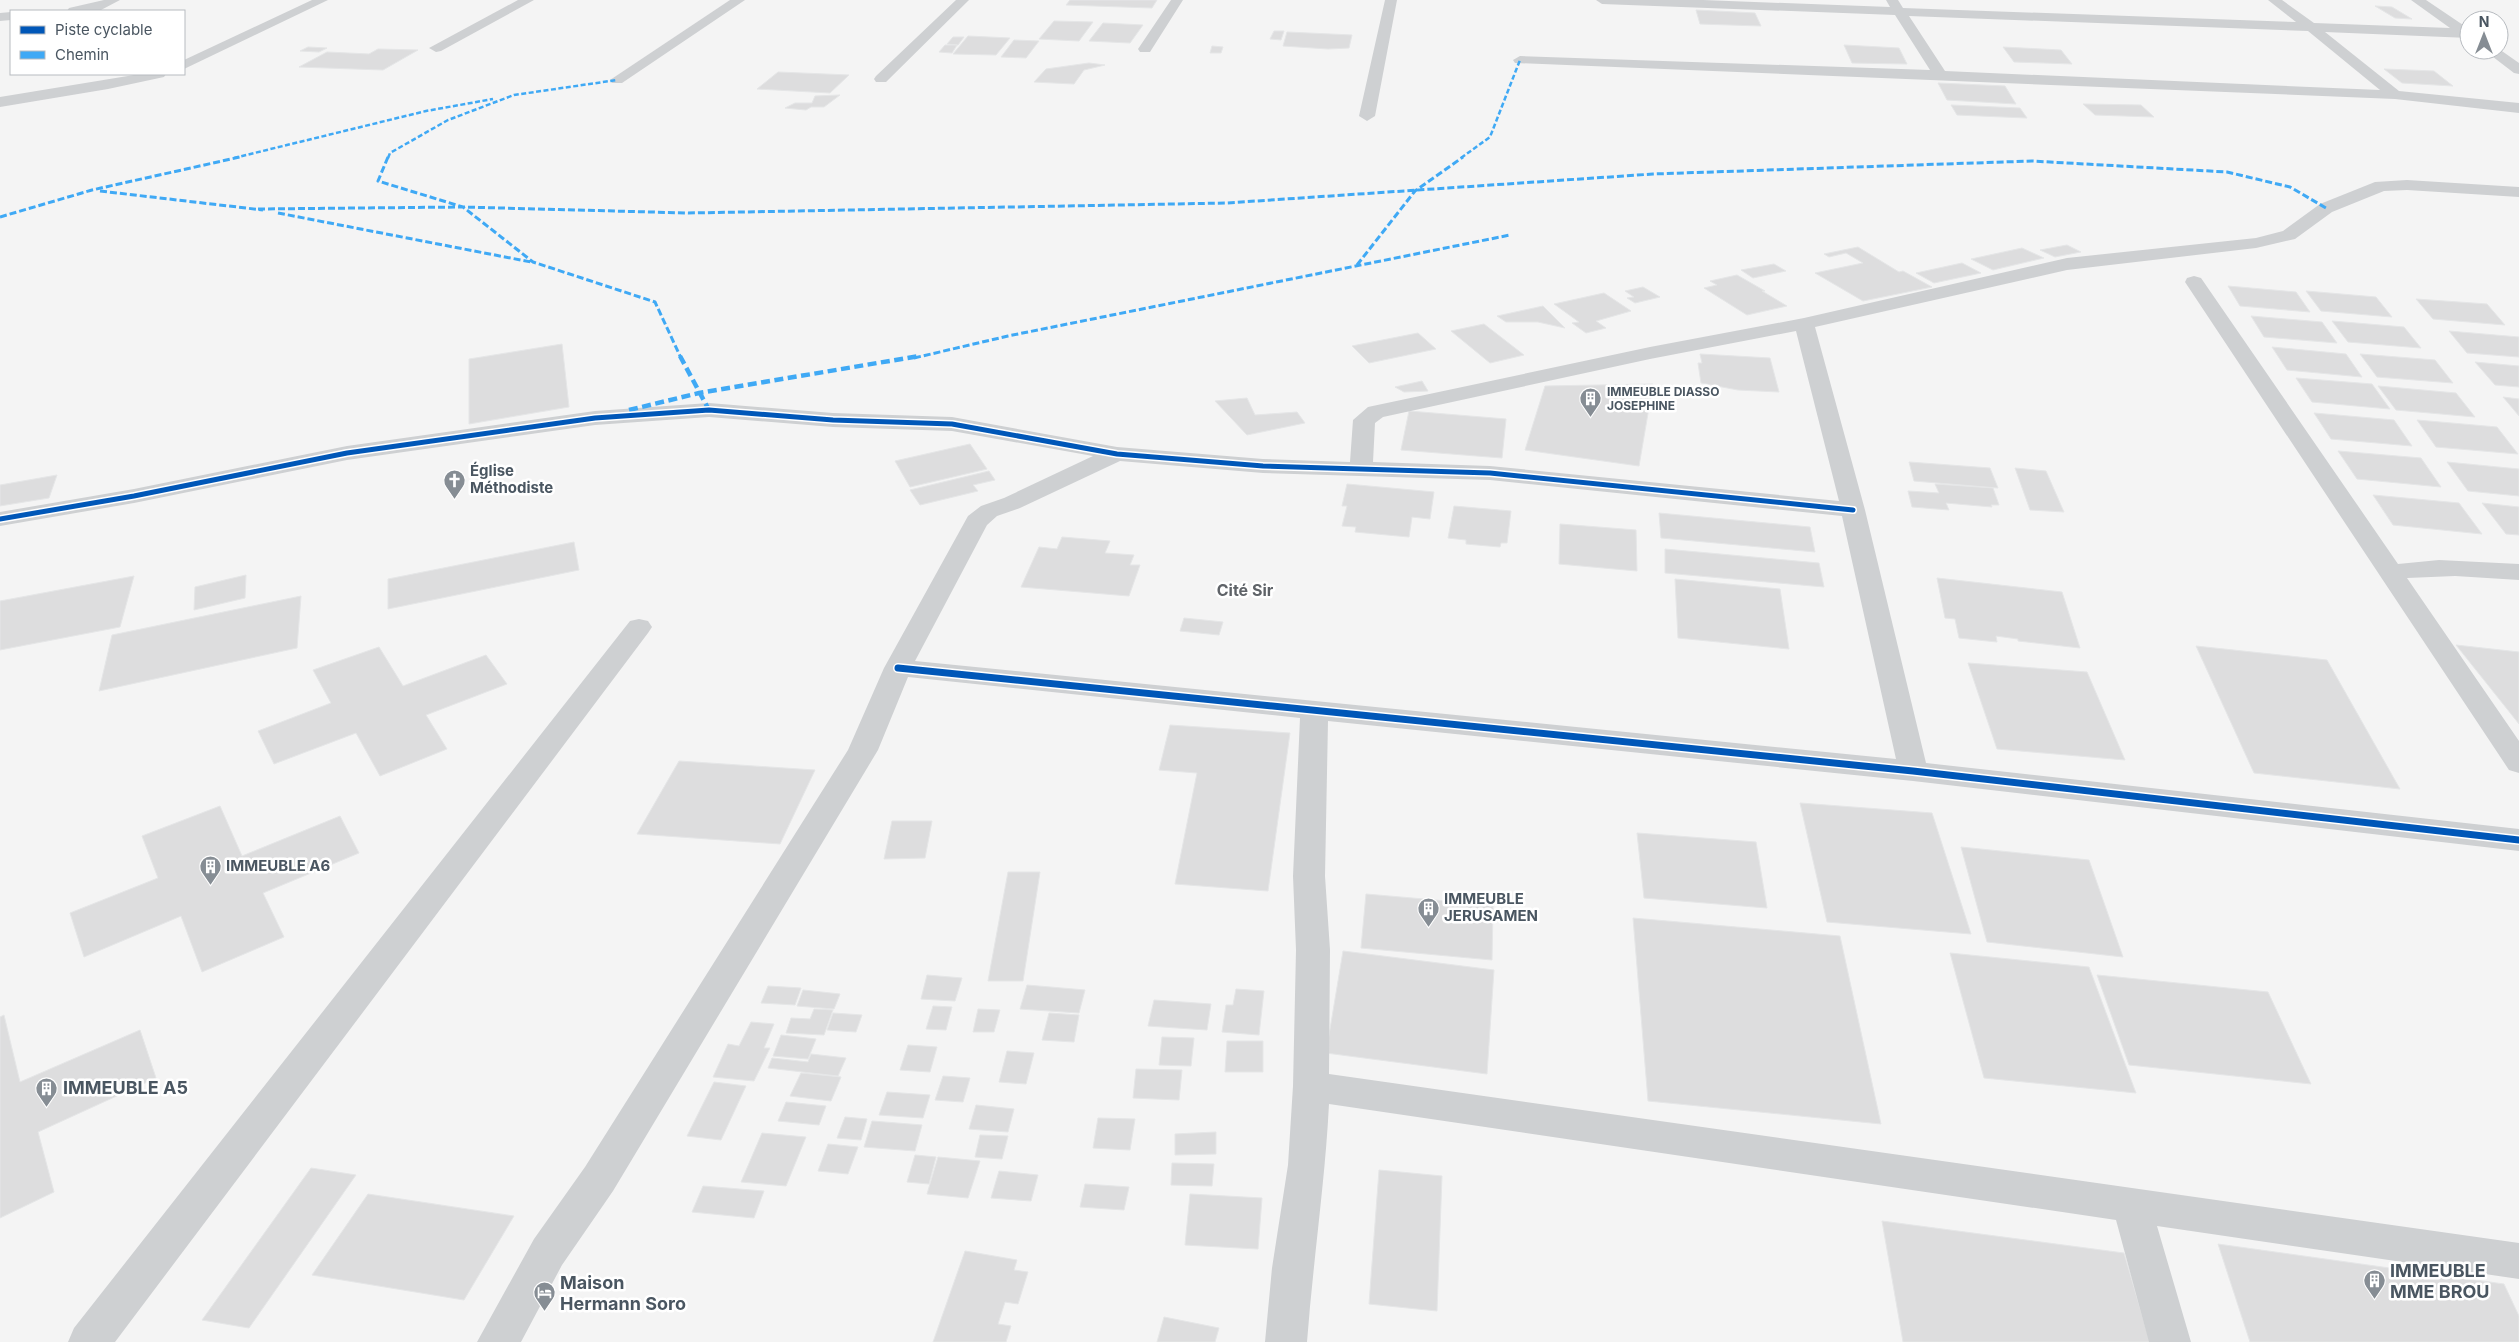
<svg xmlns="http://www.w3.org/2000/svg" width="2519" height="1342" font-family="Inter,sans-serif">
	<rect width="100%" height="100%" fill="#f4f4f4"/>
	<!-- building -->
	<path fill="#ddddde" stroke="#e5e6e7" d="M1070 0H1157L1152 8 1066 5Z
		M2375 6 2392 7 2412 19 2395 18Z
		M1696 10 1755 13 1761 26 1700 24Z
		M1054 21 1093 22 1079 41 1039 39Z
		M1103 23 1143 25 1130 43 1089 41Z
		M1274 31H1284L1281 40 1270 39Z
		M1287 32 1352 35 1349 48 1328 49 1283 46Z
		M968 36 1010 38 996 55 953 54Z
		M953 37H964L958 45 947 44Z
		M1014 40 1039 41 1026 58 1001 57Z
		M945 45H957L952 53 939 52Z
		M1844 45 1899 48 1907 64 1852 63Z
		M1212 46 1223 47 1221 53H1210Z
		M308 47 327 48 319 52 300 51Z
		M2003 47 2061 50 2072 64 2014 62Z
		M378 49 418 50 383 70 299 67 327 52 369 54Z
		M1089 63 1105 65 1084 70 1074 84 1034 82 1046 69Z
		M2384 69 2434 71 2453 86 2402 83Z
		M778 72 849 75 830 93 757 89Z
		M1938 83 2005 86 2016 104 1947 100Z
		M840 95 824 107H811L806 110 785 108 795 103H812L815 96Z
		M2083 104 2141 105 2154 117 2095 115Z
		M1951 105 2020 108 2027 118 1957 115Z
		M2067 245 2081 252 2055 257 2040 250Z
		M1858 247 1899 272 1903 271 1932 287 1863 301 1815 273 1863 263 1846 253 1829 257 1824 254Z
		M2022 248 2044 258 1993 270 1971 259Z
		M1962 263 1981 273 1934 283 1916 273Z
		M1774 264 1786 271 1753 278 1741 270Z
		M1737 275 1765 291H1762L1787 306 1747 315 1704 288 1717 285 1710 281Z
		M2228 286 2296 292 2310 312 2240 306Z
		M1643 287 1660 297 1635 303 1627 298 1634 297 1625 291Z
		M2306 291 2376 297 2392 317 2321 311Z
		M1604 293 1631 311 1596 321 1606 328 1586 333 1572 323 1579 322 1554 304Z
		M2416 299 2487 304 2505 325 2433 319Z
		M1543 306 1565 328 1538 322H1506L1497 316Z
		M2251 316 2322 322 2337 343 2264 337Z
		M2332 321 2404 327 2421 348 2348 342Z
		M1484 324 1524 355 1490 363 1451 331Z
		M2449 331 2519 337V357L2467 353Z
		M1418 333 1436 349 1369 363 1352 346Z
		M562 344 569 407 469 424V359Z
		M2272 347 2346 354 2362 377 2287 370Z
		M1700 354 1770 358 1779 392 1738 390 1701 383 1698 363H1702Z
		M2360 354 2435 360 2453 383 2377 377Z
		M2475 362 2519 366V387L2495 385Z
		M2296 378 2372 384 2390 409 2312 402Z
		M1422 381 1428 391 1404 392 1395 387Z
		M1653 384 1639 466 1525 450 1545 386Z
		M2378 386 2456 393 2475 417 2396 410Z
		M2503 397 2519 399V416Z
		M1247 398 1255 415 1297 412 1305 423 1247 435 1215 401Z
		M1409 411 1506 419 1502 458 1401 450Z
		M2314 413 2394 420 2412 446 2331 439Z
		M2417 420 2497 427 2518 454 2436 447Z
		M970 444 987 469 910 487 895 461Z
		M2338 451 2421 458 2441 487 2357 479Z
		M1909 462 1990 468 1998 488 1914 481Z
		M2447 462 2519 469V496L2468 491Z
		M2015 468 2046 471 2064 512 2030 510Z
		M989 471 995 480 973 485 978 491 920 505 910 490Z
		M57 475 49 498 0 506V485Z
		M1347 484 1434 492 1430 519 1412 517 1409 537 1355 532 1356 527 1342 526 1347 506H1342Z
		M1935 484 1993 488 1999 505H1991L1992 507 1946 503 1949 510 1912 507 1908 491 1939 493Z
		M2373 495 2459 503 2482 534 2393 525Z
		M2482 503 2519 507V535L2506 534Z
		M1454 506 1511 511 1507 543H1501L1500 547 1466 544V540L1448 538Z
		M1659 513 1810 527 1815 552 1661 538Z
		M1560 524 1636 530 1637 571 1559 564Z
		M1062 537 1110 541 1105 553 1134 555 1130 565H1140L1129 596 1021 587 1039 547 1057 549Z
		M574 542 579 570 388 609V579Z
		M1665 549 1819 563 1824 587 1665 573Z
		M246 575 245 598 194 610 195 587Z
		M134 576 120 627 0 650V601Z
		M1937 578 2062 592 2080 648 2018 641V639L1996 636 1997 642 1959 638 1955 619 1945 618Z
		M1675 579 1780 589 1789 649 1678 638Z
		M301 596 297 648 99 691 112 635Z
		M1184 618 1223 622 1219 635 1180 631Z
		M2456 645 2519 652V724Z
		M2196 646 2327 660 2400 789 2254 773Z
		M379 647 403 686 486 655 507 684 426 715 447 749 380 776 356 733 274 764 258 731 331 703 313 670Z
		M1968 663 2087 672 2125 760 1997 749Z
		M1170 725 1290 733 1268 891 1175 884 1197 773 1159 770Z
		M679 761 815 770 780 844 637 834Z
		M1800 803 1932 813 1971 934 1827 922Z
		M220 806 242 856 340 816 359 853 263 893 284 937 202 972 181 916 84 957 70 913 158 878 142 836Z
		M892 821H932L925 858 884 859Z
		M1637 833 1756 842 1767 908 1644 898Z
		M1961 847 2089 860 2123 957 1987 942Z
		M1008 872H1040L1023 981H988Z
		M1366 894 1493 905 1492 960 1361 948Z
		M1633 918 1840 936 1881 1124 1648 1101Z
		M1343 951 1494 970 1487 1074 1326 1053Z
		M1950 953 2089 967 2136 1093 1984 1078Z
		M927 975 962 978 955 1001 921 999Z
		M2097 975 2268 992 2311 1084 2129 1065Z
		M1027 985 1085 990 1079 1013 1020 1009Z
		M768 986 801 988 795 1005 761 1003Z
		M1236 989 1264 991 1259 1035 1222 1032 1226 1005H1233Z
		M803 990 840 994 834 1009 797 1006Z
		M1154 1000 1211 1004 1207 1030 1148 1026Z
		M933 1006 952 1007 946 1030 926 1029Z
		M814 1009 833 1010 824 1035 786 1033 791 1018 810 1019Z
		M978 1009 1000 1010 994 1032H973Z
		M833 1013 862 1015 856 1032 827 1030Z
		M1049 1013 1079 1015 1074 1042 1042 1040Z
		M4 1015 20 1082 140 1030 156 1078 38 1132 54 1192 0 1218V1017Z
		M751 1022 774 1024 764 1048H770L754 1081 713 1077 728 1044 739 1046Z
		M781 1035 816 1039 808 1059 773 1056Z
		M1162 1037 1194 1038 1191 1066 1159 1065Z
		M1227 1041H1263V1072H1225Z
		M908 1045 937 1047 930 1072 900 1070Z
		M1007 1051 1034 1053 1026 1084 999 1082Z
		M811 1054 846 1058 838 1076 768 1068 772 1058 808 1062Z
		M1136 1069 1182 1070 1179 1100 1133 1098Z
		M801 1073 841 1077 831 1101 790 1096Z
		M943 1076 970 1078 963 1102 935 1100Z
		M714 1082 746 1086 721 1140 687 1136Z
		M887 1092 930 1095 923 1118 879 1115Z
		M786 1102 826 1106 819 1125 778 1121Z
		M976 1105 1014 1109 1008 1132 969 1129Z
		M845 1117 867 1119 861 1140 837 1138Z
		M1098 1118 1135 1119 1130 1150 1093 1148Z
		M872 1121 922 1125 915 1151 864 1147Z
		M1216 1132V1154L1175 1155V1134Z
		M762 1133 806 1137 786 1186 741 1182Z
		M980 1135 1008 1136 1002 1159 975 1157Z
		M828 1144 858 1147 848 1174 818 1171Z
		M915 1155 936 1157 929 1184 907 1182Z
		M938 1157 980 1161 968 1198 927 1194Z
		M1172 1163 1214 1164 1212 1186 1171 1185Z
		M311 1168 356 1175 249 1328 202 1320Z
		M1379 1170 1442 1176 1437 1311 1369 1304Z
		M999 1171 1038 1175 1031 1201 991 1198Z
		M1085 1184 1129 1187 1124 1210 1080 1207Z
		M703 1186 764 1191 754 1218 692 1212Z
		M368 1194 514 1216 464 1300 312 1275Z
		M1190 1194 1262 1198 1258 1249 1185 1245Z
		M1882 1221 2124 1253 2150 1342H1903Z
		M2218 1244 2504 1284 2519 1316V1342H2250Z
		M965 1251 1017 1260 1014 1270 1028 1272 1018 1304 1005 1302 998 1324 1011 1326 1006 1342H933Z
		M1164 1317 1219 1328 1215 1342H1157Z"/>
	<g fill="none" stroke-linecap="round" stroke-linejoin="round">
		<!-- street -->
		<path fill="#ced0d2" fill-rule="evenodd" d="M104 0H120L101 10 67 11 69 8Z
			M312 0H328L184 69V60Z
			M518 0H534L441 51 436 52 429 48Z
			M730 0H745L622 83H612L610 80Z
			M956 0H969L886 82H876L874 79 876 76Z
			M1171 0H1183L1150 52H1140L1138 49Z
			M1385 0H1397L1375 116 1367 121 1359 116Z
			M1596 0H1703L1890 7 1886 0H1898L1903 8 2296 22 2268 0H2282L2314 23 2450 28 2411 0H2426L2469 29V38L2325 32 2399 91 2519 103V113L2395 99 1515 63 1513 60 1520 56 1930 70 1895 15 1602 4ZM1909 16 2308 31 2380 90 1945 71Z
			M11 12V20L0 21V13Z
			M2499 49 2519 63V74L2514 73 2484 50Z
			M140 74H166L164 77 108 89 0 107V97Z
			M2407 180 2519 187V197L2407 190 2384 191 2332 212 2295 239 2256 248 2067 270 1815 327 1865 510 1926 763 2519 829V851L1913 781 1328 721 1325 876 1330 950 1329 1074 2519 1243V1279L2157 1226 2191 1342H2149L2116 1220 1329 1104C1325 1183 1313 1262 1307 1342H1265L1272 1268 1288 1165 1293 1086 1296 950 1293 876 1300 718 908 677 878 750 613 1191 562 1265 521 1342H477L534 1239 585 1167 848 750 884 668 968 516 981 506 1004 498 1093 456 952 431 833 427 709 417 595 425 347 460 134 503 0 526V512L134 489 347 446 595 411 709 403 833 413 952 417 1117 447 1263 459 1350 462 1353 420 1368 407 1650 347 1804 318 2067 258 2256 238 2283 231 2320 204 2375 182ZM1796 331 1839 501 1490 466 1373 462 1375 423 1383 417 1650 359ZM1120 461 1263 473 1490 480 1842 516 1896 759 915 661 987 525 997 516 1020 508Z
			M2194 276 2201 278 2398 564 2439 560 2519 564V580L2455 576 2407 578 2519 741V773L2509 770 2185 282 2187 278Z
			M639 619 648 621 652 627 648 633 115 1342H68L74 1328 630 621Z"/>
		<!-- quiet-far2 -->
		<path stroke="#3fa9f5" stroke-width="2.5" stroke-dasharray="5 2.5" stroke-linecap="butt" d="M234 158 426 111 493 99
			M388 158 390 153 448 120 514 95 617 80
			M1461 158 1490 137 1520 60"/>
		<!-- quiet-far1 -->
		<path stroke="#3fa9f5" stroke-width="3" stroke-dasharray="7 3" stroke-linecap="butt" d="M388 157 378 181 463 207 533 262 655 302 681 358
			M100 191 263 210
			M258 209 463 207 688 213 1227 203 1653 174 2032 161 2227 172 2290 187 2326 208
			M278 213 531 262
			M0 217 92 190 240 157
			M1357 265 1415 191 1463 157
			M914 358 1008 336 1510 235"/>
		<!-- quiet -->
		<path stroke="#3fa9f5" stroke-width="4.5" stroke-dasharray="9 4.5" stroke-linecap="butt" d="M680 356 709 410
			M629 410 699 393 919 356"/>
		<defs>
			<path id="cycleway-far1" d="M0 519 134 496 347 453 595 418 709 410 833 420 952 424 1117 454 1263 466 1490 473 1853 510"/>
			<path id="cycleway" d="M898 668 1913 771 2519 840"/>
		</defs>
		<!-- cycleway-far1 casing -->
		<use href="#cycleway-far1" stroke="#fff" stroke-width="8"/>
		<!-- cycleway casing -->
		<use href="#cycleway" stroke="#fff" stroke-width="10"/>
		<!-- cycleway-far1 -->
		<use href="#cycleway-far1" stroke="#0057b8" stroke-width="5"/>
		<!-- cycleway -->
		<use href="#cycleway" stroke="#0057b8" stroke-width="7"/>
	</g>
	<!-- icons -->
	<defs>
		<symbol id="building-pin" viewBox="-11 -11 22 30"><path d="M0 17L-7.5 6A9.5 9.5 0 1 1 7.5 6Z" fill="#868d94" stroke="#fff"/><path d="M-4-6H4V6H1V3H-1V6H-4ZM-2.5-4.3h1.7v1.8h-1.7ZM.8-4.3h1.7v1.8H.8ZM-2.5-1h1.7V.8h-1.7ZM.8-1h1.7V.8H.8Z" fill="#fff"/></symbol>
		<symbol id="church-pin" viewBox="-11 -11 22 30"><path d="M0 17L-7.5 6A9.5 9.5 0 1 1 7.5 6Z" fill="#868d94" stroke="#fff"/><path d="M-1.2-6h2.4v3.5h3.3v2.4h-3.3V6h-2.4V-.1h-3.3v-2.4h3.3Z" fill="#fff"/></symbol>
		<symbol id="hotel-pin" viewBox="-11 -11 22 30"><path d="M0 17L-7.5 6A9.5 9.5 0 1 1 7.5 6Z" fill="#868d94" stroke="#fff"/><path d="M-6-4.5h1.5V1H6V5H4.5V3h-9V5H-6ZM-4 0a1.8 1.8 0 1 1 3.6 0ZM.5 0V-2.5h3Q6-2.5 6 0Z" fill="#fff"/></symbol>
	</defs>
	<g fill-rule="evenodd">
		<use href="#building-pin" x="1578" y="386" width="25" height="34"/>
		<use href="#church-pin" x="442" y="468" width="25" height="34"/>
		<use href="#building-pin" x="198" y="854" width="25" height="34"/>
		<use href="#building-pin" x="1416" y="896" width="25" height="34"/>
		<use href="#building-pin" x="34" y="1076" width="25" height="34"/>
		<use href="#building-pin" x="2362" y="1268" width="25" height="34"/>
		<use href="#hotel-pin" x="532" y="1280" width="25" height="34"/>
	</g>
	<g text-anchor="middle" stroke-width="5" stroke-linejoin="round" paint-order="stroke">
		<!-- far-poi labels -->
		<g font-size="12" font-weight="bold" fill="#4a5661" stroke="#fff" text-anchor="start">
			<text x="1607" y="396">IMMEUBLE DIASSO<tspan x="1607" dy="14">JOSEPHINE</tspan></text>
		</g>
		<!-- poi labels -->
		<g font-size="15" font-weight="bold" fill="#4a5661" stroke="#fff" text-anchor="start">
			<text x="470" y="476">Église<tspan x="470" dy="17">Méthodiste</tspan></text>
			<text x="226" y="871">IMMEUBLE A6</text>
			<text x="1444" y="904">IMMEUBLE<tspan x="1444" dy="17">JERUSAMEN</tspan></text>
		</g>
		<!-- neighbourhood labels -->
		<g font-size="16" font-weight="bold" fill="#5f6368" stroke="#fff">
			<text x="1245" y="596">Cité Sir</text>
		</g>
		<!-- near-poi labels -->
		<g font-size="18" font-weight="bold" fill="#4a5661" stroke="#fff" text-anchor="start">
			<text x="63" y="1094">IMMEUBLE A5</text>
			<text x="2390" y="1277">IMMEUBLE<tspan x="2390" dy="21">MME BROU</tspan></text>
			<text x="560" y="1289">Maison<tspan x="560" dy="21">Hermann Soro</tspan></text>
		</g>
	</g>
	<!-- legend -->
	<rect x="10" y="10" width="175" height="65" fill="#ffffff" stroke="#b7bbc0"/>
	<rect x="20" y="26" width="25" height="8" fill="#0057b8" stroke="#b7bbc0"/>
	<text x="55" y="35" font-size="15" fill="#4a5661">Piste cyclable</text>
	<rect x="20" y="51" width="25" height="8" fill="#3fa9f5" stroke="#b7bbc0"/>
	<text x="55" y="60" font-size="15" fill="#4a5661">Chemin</text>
	<!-- north arrow -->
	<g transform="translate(2484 35)"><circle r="24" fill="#ffffff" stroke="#b7bbc0"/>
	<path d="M0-4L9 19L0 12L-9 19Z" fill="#868d94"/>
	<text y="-8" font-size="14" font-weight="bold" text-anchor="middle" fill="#4a5661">N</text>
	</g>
</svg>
